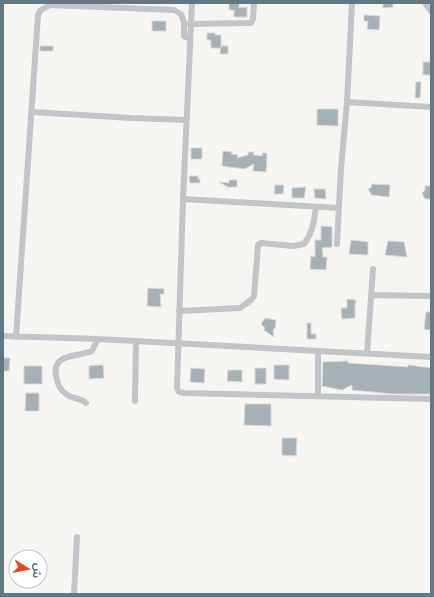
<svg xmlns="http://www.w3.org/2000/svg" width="434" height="597" font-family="'Titillium Web','Noto Sans Arabic',sans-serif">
	<rect width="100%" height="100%" fill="#f6f5f2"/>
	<!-- building -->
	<path fill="#a7b0b5" stroke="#d7d7d5" d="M229 3H239V8L247 7V17H234V10H229Z
		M383 3H393V7L383 8Z
		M364 15 380 16 379 30 367 29 368 21H364Z
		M152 21H166V31H152Z
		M207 33H215V35H221V48H211V40H207Z
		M40 46H53V51H40Z
		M221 46H228V54H220Z
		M423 62H431V75H423Z
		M416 82H421L420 98H415Z
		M317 109H338V126L317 125Z
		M191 148H202V159H191Z
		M223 151 232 152 231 154 238 155 237 158 248 155V152H254L253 155 262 156 263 153H267L266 172 253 171 254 164 244 169 222 166Z
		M189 176H198V179H200V183H190Z
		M229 180H237V187H228L219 182 229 183Z
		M372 184 390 185 389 197 372 195 368 189 371 188Z
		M275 185H284L283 194H274Z
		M425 186H431V199H425L422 193 425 190Z
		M306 187 304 198H292V188Z
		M314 189H325L326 199 315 198Z
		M321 226 332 227V247L322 248 323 257H327L326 270 310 269 311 256 315 257V240H321Z
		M351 240 368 242V255L349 254Z
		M388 241 404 242 407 257 385 255Z
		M148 288 164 289V294H160L161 307 147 306Z
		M347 299 356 300 355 304V318L342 319 341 308H347Z
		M426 312H431V330L424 329Z
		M265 318 276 320 275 328 273 330 274 337 264 330 265 328 261 324Z
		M307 323H311V334H316V339H307Z
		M3 358H10L9 371H3Z
		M348 361V363L408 367V365L431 368V394H393L352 390V385L342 390 322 386 323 362Z
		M103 365 104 378 89 379V366Z
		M274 365H289V380L274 379Z
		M24 366H42V384H24Z
		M191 368 205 369 204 383 190 382Z
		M255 368H266V384H255Z
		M228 370H242V382L227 381Z
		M26 393H39V411H25Z
		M245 404H271V426L244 425Z
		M282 438H297L296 456 282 455Z"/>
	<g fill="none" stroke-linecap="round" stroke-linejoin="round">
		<!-- minor -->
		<path stroke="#c1c5c8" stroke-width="6" d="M192 3 183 199 177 388 179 392 184 393 431 399
			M425 3 431 11
			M190 24 249 23H251L253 19 254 3
			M347 102 431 107
			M32 112 131 118 186 120
			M183 199 339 208
			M337 244 341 168 347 102 352 3
			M372 295 431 296
			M179 311 240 308 251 300 254 296 258 245 261 243 293 246 304 244C313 232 314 221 316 207
			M3 336 98 339 431 357
			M16 337 38 15 41 10 50 5 174 10 181 14 184 22V36L185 37 190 38
			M318 351V396
			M367 353 373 269
			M135 401 136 341
			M86 403C80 397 71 399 66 394 60 390 57 383 56 375 52 353 78 357 92 351L98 339
			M74 594 77 537"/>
	</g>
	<!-- border -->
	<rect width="434" height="597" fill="none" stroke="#647783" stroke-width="8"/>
	<!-- north arrow -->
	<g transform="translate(28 569) rotate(101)"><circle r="19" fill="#ffffff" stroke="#c1c9cd"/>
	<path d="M0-3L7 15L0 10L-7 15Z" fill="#e24925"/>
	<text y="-6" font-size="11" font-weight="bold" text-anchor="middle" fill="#647783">ش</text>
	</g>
</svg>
